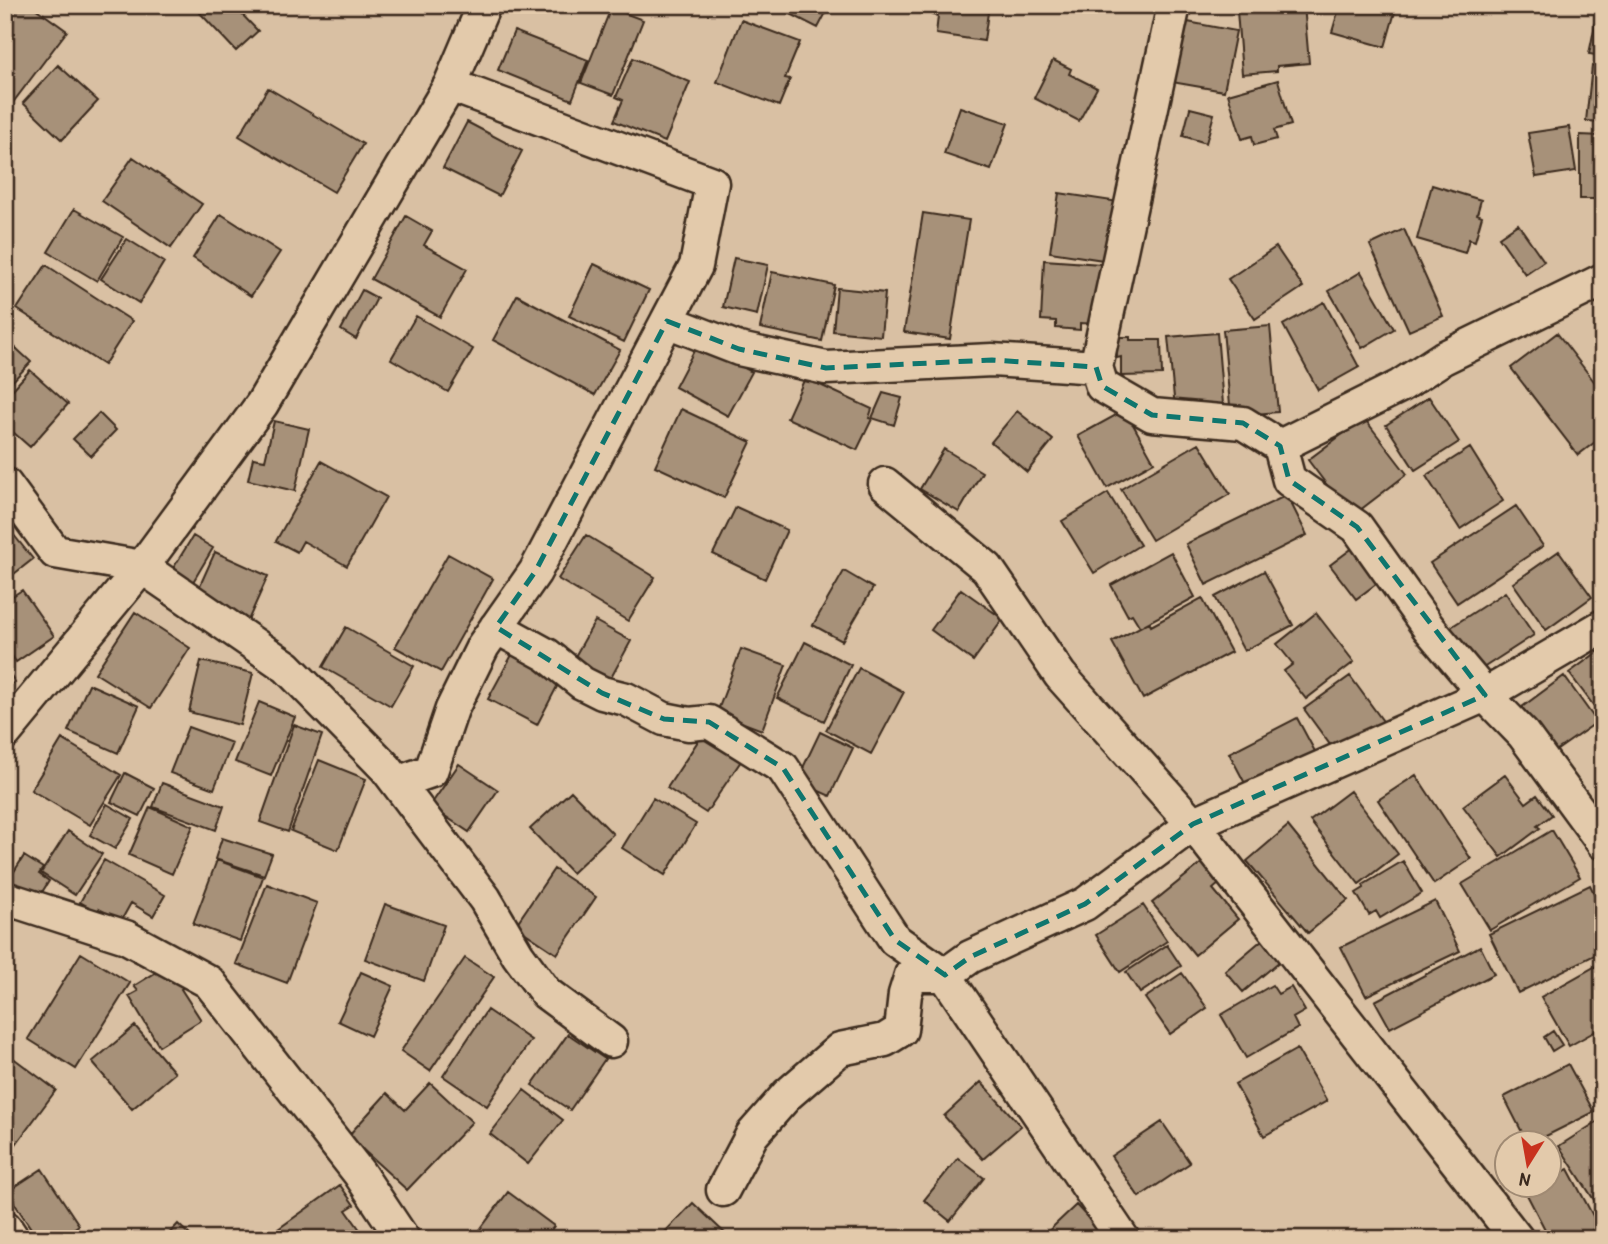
<svg xmlns="http://www.w3.org/2000/svg" width="1608" height="1244" font-family="'Patrick Hand',sans-serif">
	<rect width="100%" height="100%" fill="#d9c0a3"/>
	<filter id="ink" filterUnits="userSpaceOnUse"><feTurbulence type="fractalNoise" baseFrequency=".0143" numOctaves="2"/><feDisplacementMap in="SourceGraphic" scale="14" xChannelSelector="R" yChannelSelector="G"/><feConvolveMatrix kernelMatrix="1 2 1 2 8 2 1 2 1" color-interpolation-filters="sRGB"/></filter>
	<g filter="url(#ink)">
		<!-- building -->
		<path fill="#a79179" stroke="#3b2a1e" stroke-width="2" d="M15 5H31L67 31 5 113V18Z
			M208 5H233L258 31 236 51 200 13Z
			M773 5H830L818 28Z
			M933 5H989L984 41 936 34 938 16 932 15Z
			M1304 5 1309 63 1277 66V71L1242 74 1237 11Z
			M1397 5 1385 47 1332 32 1340 5Z
			M1599 5H1603V56L1589 54Z
			M611 8 643 20 613 95 581 83Z
			M741 20 800 42 785 78 790 79 779 106 717 82Z
			M1177 20 1236 31 1224 91 1166 81Z
			M514 31 588 60 572 100 498 70Z
			M633 58 690 82 665 142 614 121 623 100 616 97Z
			M1053 60 1071 69 1069 74 1097 88 1079 121 1034 98Z
			M58 65 98 101 62 140 23 103Z
			M1592 66 1603 68V122L1586 121Z
			M1278 80 1291 125 1274 130 1277 139 1254 145 1252 136 1242 139 1228 94Z
			M268 88 363 144 334 192 239 136Z
			M960 107 1008 123 991 170 944 154Z
			M1190 108 1214 114 1206 143 1183 136Z
			M467 122 522 151 499 196 443 168Z
			M1569 127 1576 171 1536 177 1528 133Z
			M1580 135 1603 136V199H1580Z
			M133 157 202 204 171 248 102 201Z
			M1432 185 1481 200 1477 214 1482 216 1475 241 1469 239 1465 253 1417 239Z
			M1059 193 1119 202 1110 261 1050 252Z
			M74 209 123 237 97 281 48 252Z
			M923 213 969 220 950 339 904 332Z
			M221 214 280 252 251 296 193 258Z
			M406 216 432 231 424 245 467 269 440 317 371 279Z
			M1518 224 1544 261 1525 274 1499 237Z
			M1404 229 1443 316 1409 331 1370 245Z
			M127 239 164 262 139 303 101 279Z
			M1276 247 1303 287 1255 319 1228 279Z
			M734 258 768 265 757 315 723 307Z
			M1044 260 1101 264 1098 324 1080 323V330L1056 328V321L1041 320Z
			M594 264 649 290 624 342 569 316Z
			M46 265 132 321 104 365 17 309Z
			M772 272 834 285 822 341 760 328Z
			M1361 272 1394 329 1362 348 1329 291Z
			M837 288 885 293 881 336 833 331Z
			M362 290 377 298 356 339 341 330Z
			M517 295 620 350 595 395 493 340Z
			M1324 302 1359 367 1318 390 1283 325Z
			M416 316 473 349 448 392 391 359Z
			M1270 326 1278 412 1231 416 1223 330Z
			M1217 333 1223 404 1175 408 1168 337Z
			M1557 333 1603 393V436L1578 455 1511 368Z
			M1116 337H1130V340H1161L1162 375 1121 376V357L1117 358Z
			M5 338 31 362 5 389Z
			M698 343 752 372 728 416 675 387Z
			M30 370 68 404 30 447 5 425V398Z
			M805 378 872 409 869 418 872 419 857 450 787 418Z
			M883 393 902 398 894 425 872 418Z
			M1429 397 1459 442 1415 470 1386 425Z
			M681 409 751 442 724 498 655 466Z
			M1125 410 1154 462 1107 488 1078 436Z
			M1017 411 1053 440 1027 472 991 442Z
			M99 413 116 430 91 456 73 439Z
			M1364 418 1407 474 1351 517 1308 460Z
			M274 421 309 429 295 491 248 480 253 458 265 460Z
			M1199 443 1230 494 1152 540 1121 489Z
			M1470 448 1503 501 1460 529 1426 476Z
			M944 449 982 472 959 512 920 489Z
			M321 461 386 497 347 566 303 541 297 552 276 541Z
			M1108 493 1140 545 1094 573 1062 521Z
			M1287 495 1307 535 1206 585 1186 544Z
			M1516 506 1543 546 1457 603 1430 563Z
			M736 507 787 530 765 579 713 554Z
			M5 524 33 559 5 581Z
			M586 535 655 577 628 621 558 579Z
			M193 536 213 548 190 587 169 575Z
			M1354 547 1380 581 1356 599 1330 565Z
			M1559 551 1592 597 1546 630 1513 583Z
			M215 552 268 576 246 625 193 601Z
			M1171 552 1195 597 1140 627 1132 614 1128 616 1111 585Z
			M448 554 493 579 441 672 395 647Z
			M844 571 873 588 842 641 813 625Z
			M1264 571 1293 625 1244 651 1215 597Z
			M961 589 1003 619 973 661 931 630Z
			M22 590 54 636 16 662 5 645V601Z
			M1505 592 1534 635 1480 670 1448 629Z
			M1202 598 1231 652 1143 699 1112 642 1149 622 1151 626Z
			M135 612 190 648 151 708 95 673Z
			M1316 613 1354 662 1306 699 1284 671 1293 664 1277 644Z
			M595 621 631 641 606 687 569 667Z
			M346 627 414 666 391 706 323 667Z
			M805 642 851 665 824 721 777 698Z
			M1603 648V718L1569 673Z
			M741 649 786 665 762 730 717 713Z
			M514 651 562 677 537 725 488 699Z
			M201 661 253 673 240 725 189 712Z
			M5 666 15 682 5 688Z
			M859 668 904 692 871 754 826 730Z
			M1350 676 1385 724 1339 757 1304 709Z
			M1564 676 1597 722 1550 755 1536 726 1522 707Z
			M89 684 139 706 118 753 68 731Z
			M259 702 295 717 271 776 235 762Z
			M1297 718 1318 757 1250 793 1229 753Z
			M294 725 322 735 288 832 260 822Z
			M188 727 232 743 214 789 170 773Z
			M704 732 743 758 706 813 667 788Z
			M820 732 853 748 830 796 808 786 811 779 800 774Z
			M62 739 121 775 90 825 31 790Z
			M319 760 366 779 338 850 291 831Z
			M459 764 498 790 469 832 430 806Z
			M125 773 154 788 140 816 111 802Z
			M1416 775 1471 859 1434 884 1378 800Z
			M1505 775 1526 803 1537 795 1552 815 1537 826 1540 828 1501 857 1463 806Z
			M162 783 224 806 216 830 153 807Z
			M571 791 613 834 572 873 530 829Z
			M1350 791 1398 854 1359 884 1310 821Z
			M653 798 696 824 665 875 622 848Z
			M107 804 133 819 115 849 90 835Z
			M150 807 193 826 172 874 129 855Z
			M1288 826 1348 900 1308 933 1247 861Z
			M1552 830 1580 877 1490 930 1462 884Z
			M68 831 102 854 75 895 41 873Z
			M222 838 272 854 264 875 215 859Z
			M24 856 43 868 39 874 49 881 37 900 8 881Z
			M104 860 165 895 153 916 131 903 121 921 99 909 98 912 80 902Z
			M217 860 263 877 240 941 193 924Z
			M1403 861 1422 893 1380 918 1376 911 1369 915 1356 893 1364 888 1363 885Z
			M1203 862 1220 883 1213 889 1238 919 1195 955 1152 903Z
			M554 869 596 897 557 954 515 926Z
			M267 884 317 903 287 983 236 964Z
			M1590 885 1603 911V951L1518 993 1489 934Z
			M1435 901 1460 951 1366 996 1341 947Z
			M385 904 444 925 424 981 365 959Z
			M1143 905 1167 941 1120 972 1096 935Z
			M1262 940 1280 961 1243 992 1225 971Z
			M1167 945 1181 966 1140 993 1126 972Z
			M1480 946 1494 974 1390 1028 1375 1001Z
			M81 953 130 983 76 1069 28 1039Z
			M465 958 494 977 430 1071 401 1051Z
			M173 962 187 985 181 989 201 1020 159 1046 129 996 138 991 134 986Z
			M1603 962V1027L1569 1046 1541 997Z
			M361 972 393 986 370 1036 338 1021Z
			M1182 973 1207 1008 1170 1034 1145 998Z
			M1272 985 1278 994 1291 987 1305 1011 1293 1018 1298 1028 1246 1058 1221 1015Z
			M487 1010 531 1040 487 1106 443 1076Z
			M135 1026 175 1073 132 1109 92 1062Z
			M1553 1031 1562 1045 1552 1051 1544 1037Z
			M568 1034 605 1059 570 1110 532 1085Z
			M1297 1049 1327 1101 1264 1136 1235 1084Z
			M12 1057 56 1090 5 1159V1066Z
			M1568 1064 1594 1112 1534 1142H1527L1504 1097Z
			M981 1082 1021 1126 983 1159 944 1116Z
			M430 1083 472 1122 407 1190 348 1136 387 1093 405 1110Z
			M524 1090 563 1120 528 1164 490 1134Z
			M1603 1118V1207L1600 1209 1559 1146Z
			M1162 1122 1190 1163 1139 1197 1111 1156Z
			M958 1158 984 1178 950 1221 924 1200Z
			M42 1169 79 1225 59 1239H38L7 1192Z
			M1568 1169 1599 1227 1585 1234 1588 1239H1550L1525 1191 1538 1184H1548V1179Z
			M340 1185 354 1205 346 1210 363 1234 357 1239H264Z
			M508 1192 554 1226 545 1239H473Z
			M693 1203 731 1239H658Z
			M1076 1205 1101 1232 1094 1239H1040Z
			M178 1224 194 1239H164Z"/>
		<g fill="none" stroke-linecap="round" stroke-linejoin="round">
			<defs>
				<path id="minor" d="M450 85 712 183 696 266 667 321 739 349 826 368 992 360 1096 367 1102 386 1152 415 1243 423 1280 446 1289 480 1357 527 1428 627 1485 695 1523 734 1603 843
					M1096 367 1174 5
					M1280 446 1400 386 1443 358 1603 280
					M5 484 55 552 142 567 287 667 386 768 485 899 518 955 546 993 611 1041
					M885 484 987 568 1060 675 1193 824 1517 1239
					M496 627 547 655 582 683 602 693 626 699 664 719 689 724 709 722 783 768 895 940 945 975 970 957 1085 904 1193 824 1485 695 1603 626
					M5 733 142 567 262 404 450 85 484 5
					M399 785 408 779 431 771 452 709 483 646 535 572 667 321
					M5 898 126 937 209 982 359 1173 403 1239
					M723 1190 752 1135 788 1094 840 1049 885 1040 901 1030 905 994 911 975H945L1123 1239
					M5 1227 13 1239"/>
			</defs>
			<!-- minor casing -->
			<use href="#minor" stroke="#3b2a1e" stroke-width="37"/>
			<!-- minor -->
			<use href="#minor" stroke="#e3caab" stroke-width="32"/>
		</g>
	</g>
	<!-- marked area -->
	<path fill="none" stroke="#0f766e" stroke-width="5" stroke-dasharray="14 9" stroke-linejoin="round" d="M667 321 739 349 826 368 992 360 1096 367 1102 386 1152 415 1243 423 1280 446 1289 480 1357 527 1485 695 1193 824 1085 904 970 957 945 975 895 940 783 768 709 722 664 719 602 693 496 627 535 572Z"/>
	<!-- margin -->
	<rect width="1608" height="1244" fill="none" stroke="#e3caab" stroke-width="28"/>
	<rect x="14" y="14" width="1580" height="1216" fill="none" stroke="#3b2a1e" stroke-width="2.5" filter="url(#ink)"/>
	<!-- north arrow -->
	<g transform="translate(1528 1164) rotate(191)"><circle r="33" fill="#e3caab" stroke="#a08a73" stroke-width="2"/>
	<path d="M0-5L12 26L0 18L-12 26Z" fill="#c8321e"/>
	<text y="-10" font-size="19" font-weight="bold" text-anchor="middle" fill="#3b2a1e">N</text>
	</g>
</svg>
